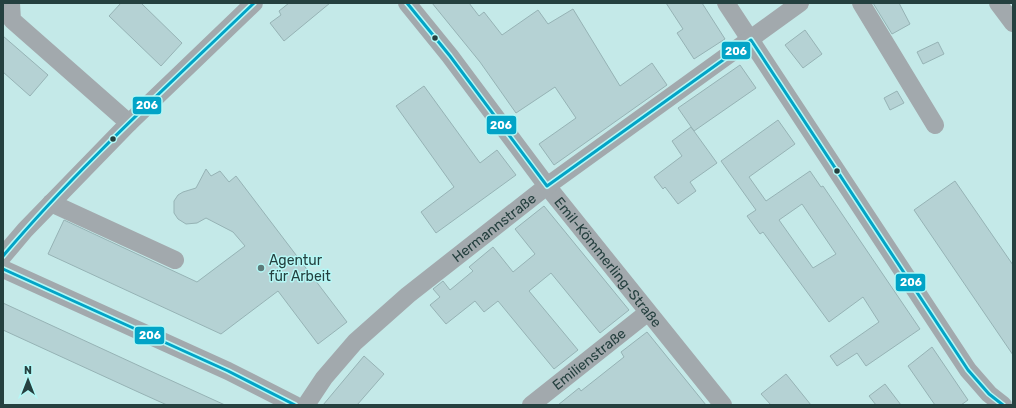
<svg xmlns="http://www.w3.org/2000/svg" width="1016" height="408" font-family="Rubik,sans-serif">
	<rect width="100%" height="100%" fill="#c4e9e8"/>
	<!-- building -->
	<path fill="#b5d2d4" stroke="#96b3b5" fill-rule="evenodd" d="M121 3H141L182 43 161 66 109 16Z
		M289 3H330L284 41 270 23 281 15 279 11Z
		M432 3H469L479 16 484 12 502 35 538 10 548 24 573 9 620 86 652 63 667 85 554 165 539 144 576 118 555 87 516 113 480 62Z
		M666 3H702L725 39 694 59 677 33 683 29Z
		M873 3H899L910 24 892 34Z
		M805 30 822 54 803 68 785 45Z
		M3 36 48 75 30 96 3 72Z
		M938 42 944 54 923 64 917 52Z
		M740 65 756 88 694 131 678 108Z
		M424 86 480 163 497 150 516 175 436 233 421 212 454 187 396 106Z
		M897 91 904 103 890 110 884 98Z
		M778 120 795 144 749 177 766 201 810 171 821 187 823 186 920 329 866 366 857 353 837 366 830 356 879 322 863 297 829 322 763 232 760 234 747 216 756 210 721 161ZM802 204 836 254 813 268 779 220Z
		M691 127 717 163 690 182 696 191 678 204 665 187 663 189 654 177 682 156 672 141Z
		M206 169 211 176 220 171 229 182 236 176 347 322 318 344 278 291 221 334 48 254 64 220 197 282 245 246 233 232 206 218 197 223 186 224 178 219 174 213V201L178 195 183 192 196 188Z
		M955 181 1013 265V355L914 210Z
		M544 206 629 310 600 333 551 273 529 291 578 350 554 369 498 301 484 312 475 301 446 324 430 305 440 297 433 289 443 281 450 290 473 271 469 267 493 247 513 272 535 254 515 229Z
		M3 303 146 369 225 405H167L136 391 3 330Z
		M647 332 706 405H558L579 388 581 391 624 357 621 352Z
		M932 347 968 400 961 405H935L908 366Z
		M364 356 384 374 357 405H323Z
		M786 374 811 405H771L761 394Z
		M885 384 901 405H876L869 396Z"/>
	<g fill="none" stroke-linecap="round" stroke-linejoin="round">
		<!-- minor -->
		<g stroke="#a2a9ad" stroke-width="18">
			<path d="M11 3 12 20 129 123"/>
			<path id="s1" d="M407 3 450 56 547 186 723 405"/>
			<path d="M726 3 968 370 989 394 1003 405"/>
			<path d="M861 3 935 125"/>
			<path d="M998 3 1013 23"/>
			<path d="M51 203 175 260"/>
			<path d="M3 256 25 230 129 123 254 3"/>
			<path d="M3 269 228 371 295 405"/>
			<path id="s2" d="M306 405 324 378 355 342 408 295 547 186 800 3"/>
			<path id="s3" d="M531 405 647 313"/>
		</g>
		<defs>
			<path id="bus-1" d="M407 3 450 56 547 186 751 40 968 370 989 394 1003 405
				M3 256C80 165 169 85 254 3
				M3 269 228 371 295 405"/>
		</defs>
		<!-- bus-1 casing -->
		<use href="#bus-1" stroke="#b5f8f6" stroke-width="6"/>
		<!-- bus-1 -->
		<use href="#bus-1" stroke="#02a4c7" stroke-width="3"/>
	</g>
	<!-- markers -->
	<g fill="#25403f" stroke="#b5f8f6" stroke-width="1.5">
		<circle cx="435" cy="38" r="3.5"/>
		<circle cx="113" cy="139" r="3.5"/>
		<circle cx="837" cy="171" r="3.5"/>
	</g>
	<circle fill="#5d7b7a" stroke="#b5f8f6" stroke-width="1.5" cx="261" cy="268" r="4"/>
	<g text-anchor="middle" stroke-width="3" stroke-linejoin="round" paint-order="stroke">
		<!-- street labels -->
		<g font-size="14" fill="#25403f" stroke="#b5f8f6">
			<text dy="5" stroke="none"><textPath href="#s2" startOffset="260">Hermannstraße</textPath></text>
			<text dy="5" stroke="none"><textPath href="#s1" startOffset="328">Emil-Kömmerling-Straße</textPath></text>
			<text dy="5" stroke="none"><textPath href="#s3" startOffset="74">Emilienstraße</textPath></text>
		</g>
		<!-- poi labels -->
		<g font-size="14" fill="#25403f" stroke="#b5f8f6" text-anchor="start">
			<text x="269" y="265">Agentur<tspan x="269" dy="16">für Arbeit</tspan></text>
		</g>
	</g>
	<g stroke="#b5f8f6" stroke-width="1.5">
		<rect x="721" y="41" width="30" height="19" rx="4" fill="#02a4c7"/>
		<rect x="132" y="96" width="30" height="19" rx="4" fill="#02a4c7"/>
		<rect x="486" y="115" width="31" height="20" rx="4" fill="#02a4c7"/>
		<rect x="895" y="273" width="31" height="19" rx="4" fill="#02a4c7"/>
		<rect x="134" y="326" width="31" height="19" rx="4" fill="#02a4c7"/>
	</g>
	<g font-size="11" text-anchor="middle" font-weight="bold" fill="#fff">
		<text x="736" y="55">206</text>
		<text x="147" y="109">206</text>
		<text x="501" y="129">206</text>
		<text x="911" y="286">206</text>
		<text x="150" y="339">206</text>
	</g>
	<!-- border -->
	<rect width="1016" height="408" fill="none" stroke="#25403f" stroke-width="8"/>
	<!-- north arrow -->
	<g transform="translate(28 380)" stroke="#b5f8f6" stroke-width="3" paint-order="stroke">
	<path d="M0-3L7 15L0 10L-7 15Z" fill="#25403f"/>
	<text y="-6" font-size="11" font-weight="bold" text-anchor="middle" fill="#25403f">N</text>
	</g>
</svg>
